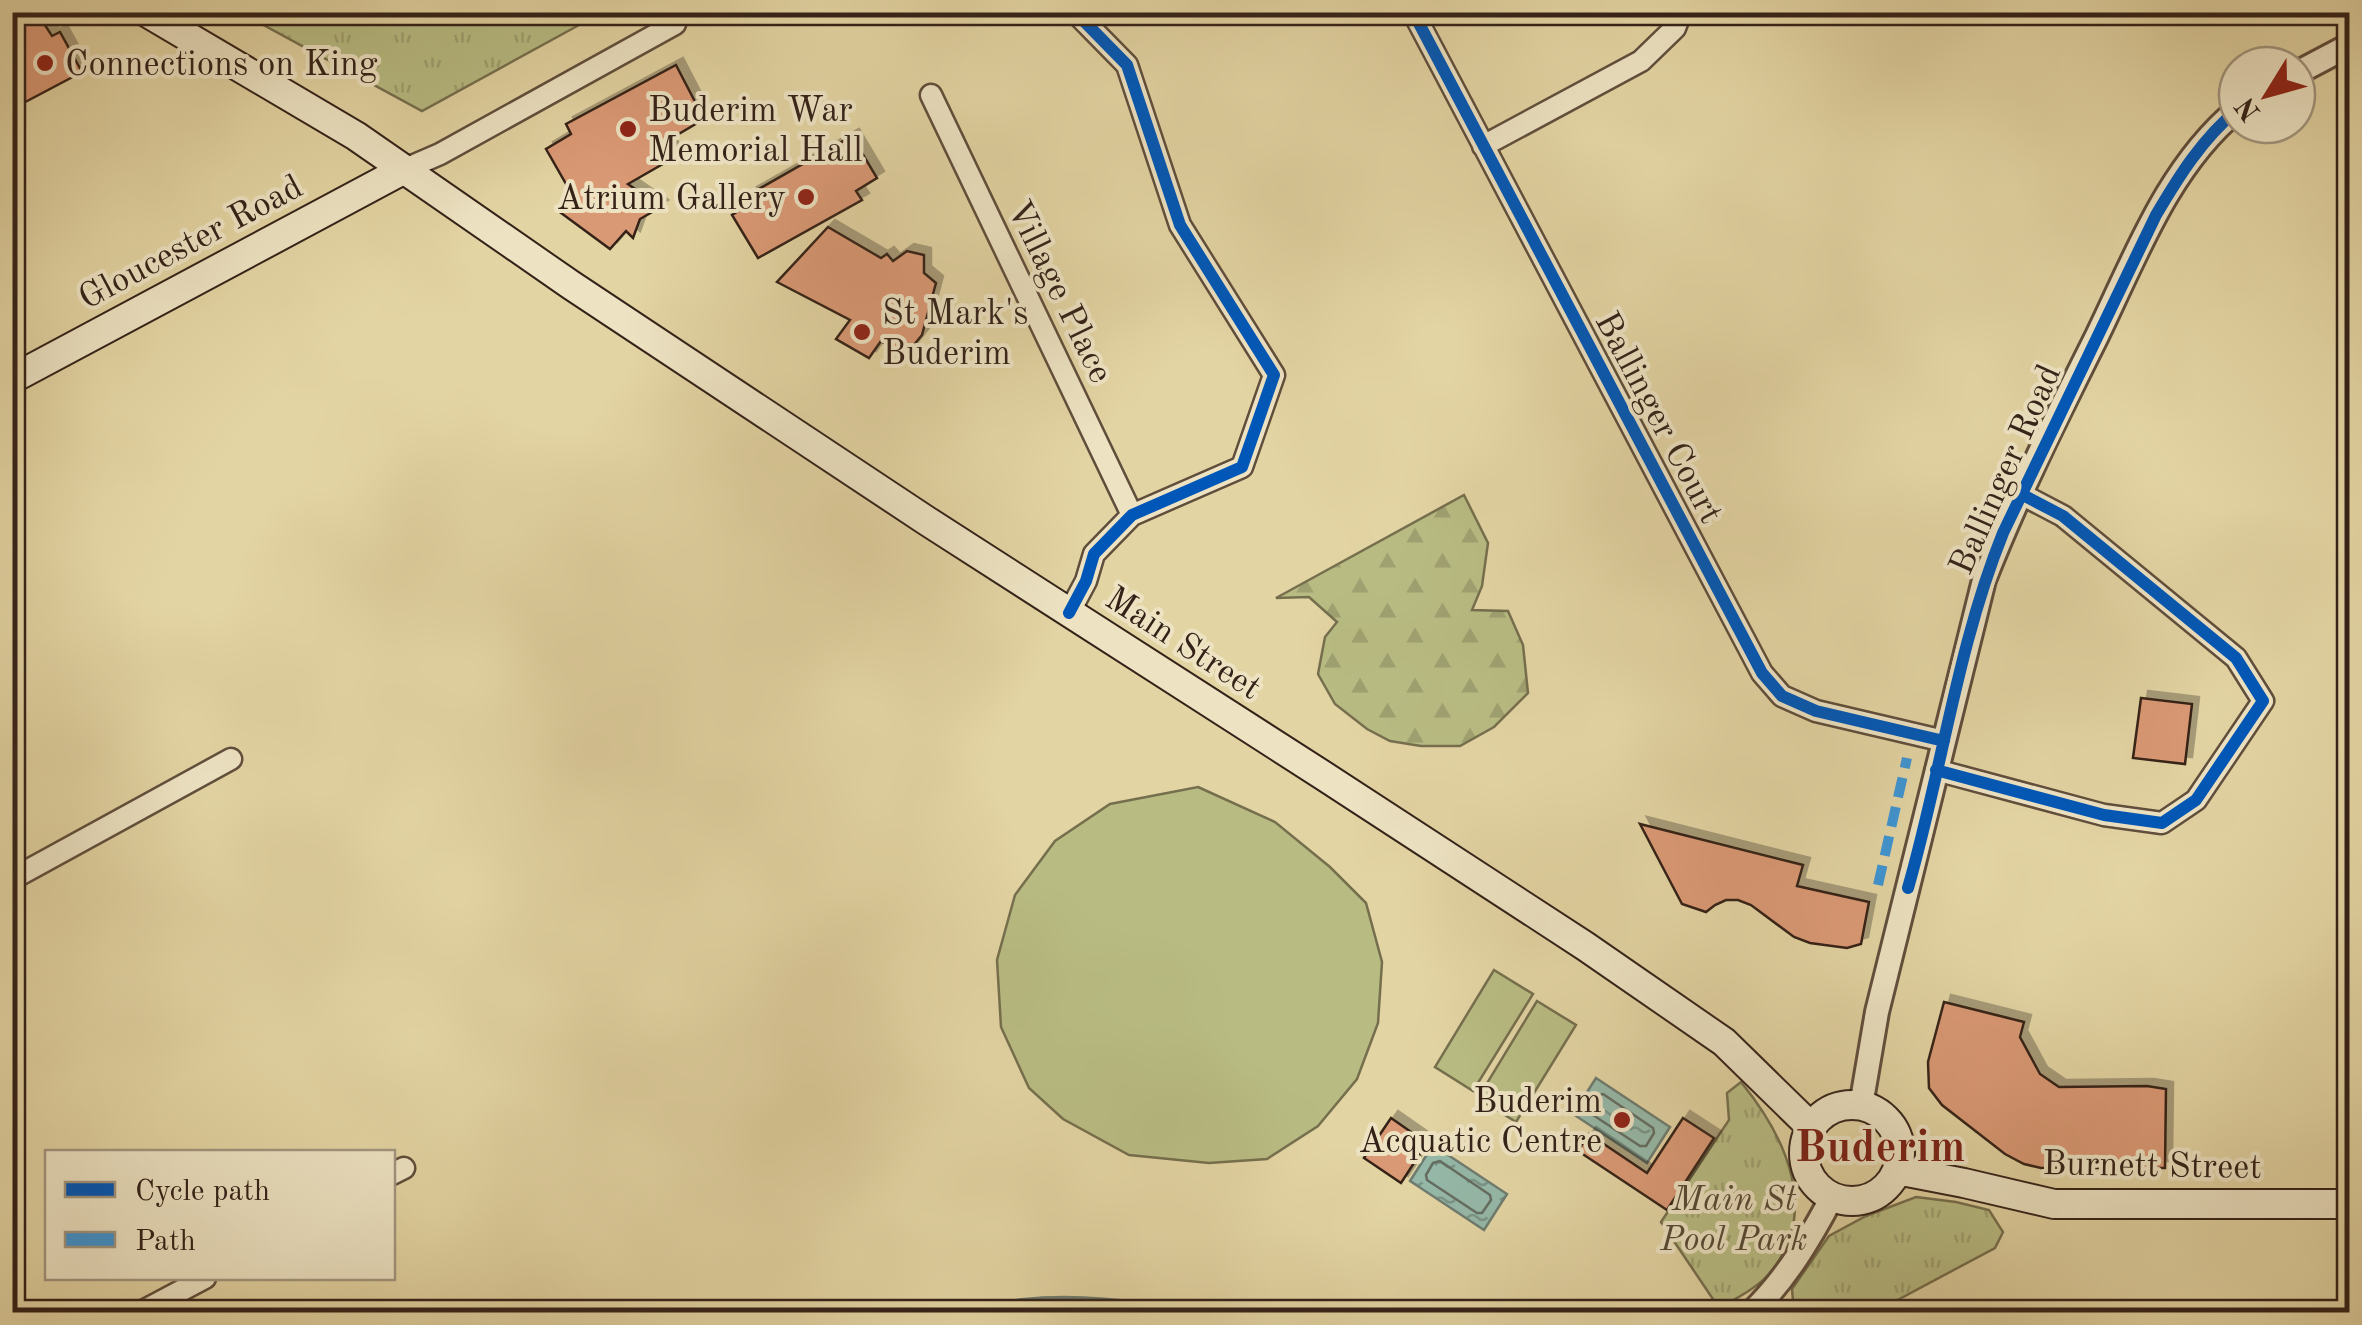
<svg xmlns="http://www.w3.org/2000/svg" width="2362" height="1325" font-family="'Old Standard TT',serif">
	<defs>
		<pattern id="forest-firs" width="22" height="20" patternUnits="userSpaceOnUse" patternTransform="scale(2.5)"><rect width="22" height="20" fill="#b8bc83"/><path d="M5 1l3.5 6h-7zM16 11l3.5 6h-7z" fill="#9fa171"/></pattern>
		<pattern id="park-tufts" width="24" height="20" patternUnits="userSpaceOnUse" patternTransform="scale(2.5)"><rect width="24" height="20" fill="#b8bc83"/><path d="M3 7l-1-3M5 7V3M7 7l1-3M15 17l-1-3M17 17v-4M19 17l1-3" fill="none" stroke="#9fa171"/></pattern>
		<pattern id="water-ripples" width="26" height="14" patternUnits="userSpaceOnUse" patternTransform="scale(2.5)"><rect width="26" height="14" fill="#95b8a8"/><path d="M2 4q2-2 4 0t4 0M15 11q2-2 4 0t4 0" fill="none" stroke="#7a9588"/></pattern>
		<filter id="shadow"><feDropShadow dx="7" dy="-7" stdDeviation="0" flood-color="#0004"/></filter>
	</defs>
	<rect width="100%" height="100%" fill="#e3d4a3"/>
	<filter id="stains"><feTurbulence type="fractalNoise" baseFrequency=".002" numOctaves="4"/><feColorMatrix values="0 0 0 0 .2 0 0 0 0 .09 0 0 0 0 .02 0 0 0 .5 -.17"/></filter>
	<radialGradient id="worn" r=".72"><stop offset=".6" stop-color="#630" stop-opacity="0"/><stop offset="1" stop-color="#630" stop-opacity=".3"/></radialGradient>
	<!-- forest -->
	<path fill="url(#forest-firs)" stroke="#766f4e" stroke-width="2.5" d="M1464 495 1488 543 1482 586 1472 610 1508 611 1523 645 1528 693 1494 727 1460 746H1421L1390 741 1367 729 1335 704 1318 674 1325 637 1337 622 1309 597 1276 598Z"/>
	<!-- park -->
	<path fill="url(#park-tufts)" stroke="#766f4e" stroke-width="2.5" d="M246 13V12L601 13 422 111 245 15Z
		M1741 1082C1785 1136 1821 1211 1770 1273 1757 1288 1737 1298 1719 1308L1661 1222 1729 1120 1727 1093Z
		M1916 1197 1956 1202 1989 1210 2003 1232 1995 1248 1875 1312H1794L1792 1289 1829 1236 1866 1216Z"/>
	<!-- garden -->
	<path fill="#b8bc83" stroke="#766f4e" stroke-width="2.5" d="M1198 787 1275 822 1330 867 1366 903 1382 962 1378 1023 1357 1079 1318 1126 1267 1159 1209 1163 1129 1155 1063 1119 1029 1088 1001 1027 997 960 1015 895 1055 841 1110 804Z
		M1494 970 1533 994 1473 1091 1435 1067Z
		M1537 1001 1576 1025 1516 1122 1478 1098Z"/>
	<!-- water -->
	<path fill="url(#water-ripples)" stroke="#6e7c6f" stroke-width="2.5" d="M1596 1078 1670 1127 1647 1163 1573 1114Z
		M1433 1145 1507 1194 1484 1230 1410 1181Z"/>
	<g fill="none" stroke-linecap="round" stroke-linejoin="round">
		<!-- shore -->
		<path stroke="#646d60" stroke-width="2.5" d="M1603 1094 1653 1128 1654 1133 1646 1146H1640L1590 1113 1589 1108 1597 1096Z
			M1440 1161 1490 1195 1491 1200 1482 1213H1477L1427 1180 1426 1175 1433 1163Z"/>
		<!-- stream -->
		<path stroke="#6e7c6f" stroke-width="8" d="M976 1312C991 1309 1006 1304 1022 1302 1077 1296 1131 1303 1186 1312"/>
	</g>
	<!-- building -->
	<path fill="#da9974" stroke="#342219" stroke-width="2.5" filter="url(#shadow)" d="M24 12H32L39 24 43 22 52 36 60 32 82 72 12 109V19Z
		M676 65 704 119 667 141 675 157 628 184 661 207 640 219 633 238 626 231 610 249 557 210 570 191 546 149 571 134 566 124Z
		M852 136 877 178 856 191 862 200 758 258 732 215 755 201 750 194Z
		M828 227 881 258 887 254 893 261 907 251 924 255V273L936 283 922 335 904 357 881 341 869 358 836 339 850 320 777 282Z
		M2141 698 2192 704 2185 764 2133 758Z
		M1640 824 1803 865 1797 886 1869 902 1861 944 1847 948 1810 943 1794 937 1751 905 1738 900H1726L1715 905 1706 912 1682 904Z
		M1944 1002 2024 1022 2020 1037 2040 1074 2059 1087 2147 1086 2166 1089 2165 1168H2041L2024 1164 2005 1154 1942 1105 1929 1088 1928 1062Z
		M1391 1118 1427 1143 1401 1183 1364 1158Z
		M1683 1118 1714 1138 1667 1210 1578 1151 1589 1134 1647 1173Z"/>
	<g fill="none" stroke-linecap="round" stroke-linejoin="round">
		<defs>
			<path id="minor" d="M1413 12 1762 673 1782 696 1816 711 1944 741
				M931 95 1132 515
				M1483 146 1641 61 1675 28 1681 12
				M403 170 440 154 675 24
				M1069 613 1086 581 1094 554 1132 515 1242 467 1274 375 1180 225 1127 65 1075 12
				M1936 770 2104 815 2162 823 2196 800 2263 701 2236 658 2063 516 2021 494
				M12 879 231 759
				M392 1174 404 1168
				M141 1312 205 1278"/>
			<path id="tertiary" d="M2297 73 2350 45
				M1861 1106 1877 1012 1984 580C2017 496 2057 416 2097 336 2135 258 2168 167 2237 110
				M1752 1312C1786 1279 1810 1239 1832 1197"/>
			<path id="secondary" d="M146 12 356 136 571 285 927 521 1324 776 1585 946 1724 1042 1811 1127
				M12 379 403 170
				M1804 1153a48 48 0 1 1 96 0a48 48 0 1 1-96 0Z
				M1897 1170 1964 1183 2054 1204H2350"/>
		</defs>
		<!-- minor casing -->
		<use href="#minor" stroke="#604e3c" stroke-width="25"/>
		<!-- tertiary casing -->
		<use href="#tertiary" stroke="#604e3c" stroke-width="28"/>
		<!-- secondary casing -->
		<use href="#secondary" stroke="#342219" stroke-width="32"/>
		<!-- minor -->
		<use href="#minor" stroke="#ede3c3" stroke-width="20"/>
		<!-- tertiary -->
		<use href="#tertiary" stroke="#ede3c3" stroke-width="22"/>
		<!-- secondary -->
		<use href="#secondary" stroke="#ede3c3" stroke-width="28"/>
		<!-- quiet -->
		<path stroke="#3d95d4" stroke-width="10" stroke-dasharray="20 10" stroke-linecap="butt" d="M1878 885 1907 758"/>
		<defs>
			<path id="cycleway" d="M1413 12 1762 673 1782 696 1816 711 1944 741
				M1069 613 1086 581 1094 554 1132 515 1242 467 1274 375 1180 225 1127 65 1075 12
				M1936 770 2104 815 2162 823 2196 800 2263 701 2236 658 2063 516 2021 494
				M1908 888C1942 770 1957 647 2003 533L2156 215C2179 176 2202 139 2237 110"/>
		</defs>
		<!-- cycleway casing -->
		<use href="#cycleway" stroke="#ede3c3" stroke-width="19"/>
		<!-- cycleway -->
		<use href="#cycleway" stroke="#0057b8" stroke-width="12"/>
	</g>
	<!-- markers -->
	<g fill="#8f2418" stroke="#ede3c3" stroke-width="4">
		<circle cx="45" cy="63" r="10"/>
		<circle cx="628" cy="129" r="10"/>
		<circle cx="806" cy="197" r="10"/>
		<circle cx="862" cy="332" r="10"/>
		<circle cx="1622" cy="1120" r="10"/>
	</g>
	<g text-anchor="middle" stroke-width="8" stroke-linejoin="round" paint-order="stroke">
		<!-- poi labels -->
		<g font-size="35" fill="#342219" stroke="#ede3c3" text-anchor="start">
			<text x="65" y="75">Connections on King</text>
			<text x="648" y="121">Buderim War<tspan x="648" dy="40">Memorial Hall</tspan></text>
			<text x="786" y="209" text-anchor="end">Atrium Gallery</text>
			<text x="882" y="324">St Mark's<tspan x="882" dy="40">Buderim</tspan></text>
			<text x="1602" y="1112" text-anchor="end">Buderim<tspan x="1602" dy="40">Acquatic Centre</tspan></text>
		</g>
		<!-- street labels -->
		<g font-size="35" fill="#342219" stroke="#ede3c3">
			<text transform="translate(190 241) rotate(-28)" y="12">Gloucester Road</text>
			<text transform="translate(1061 291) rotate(64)" y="12">Village Place</text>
			<text transform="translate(1660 417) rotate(62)" y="12">Ballinger Court</text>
			<text transform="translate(2004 469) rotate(-66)" y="12">Ballinger Road</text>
			<text transform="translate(1184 642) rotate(33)" y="12">Main Street</text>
			<text transform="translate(2152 1164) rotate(1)" y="12">Burnett Street</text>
		</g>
		<!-- park labels -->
		<g font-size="35" font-style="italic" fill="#554834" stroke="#ede3c3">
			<text x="1734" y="1210">Main St<tspan x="1734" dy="40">Pool Park</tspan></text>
		</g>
		<!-- district labels -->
		<g font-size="45" font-weight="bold" fill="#7a1f14" stroke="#ede3c3">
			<text x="1880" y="1161">Buderim</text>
		</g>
	</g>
	<!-- margin -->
	<rect width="2362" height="1325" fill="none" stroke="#e3d4a3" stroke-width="50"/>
	<rect x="15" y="15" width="2332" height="1295" fill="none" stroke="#342219" stroke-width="5"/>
	<rect x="25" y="25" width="2312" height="1275" fill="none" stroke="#342219" stroke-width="2.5"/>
	<!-- legend -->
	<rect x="45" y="1150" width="350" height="130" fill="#ede3c3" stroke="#a3967f" stroke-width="2.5"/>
	<rect x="65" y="1182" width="50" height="15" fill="#0057b8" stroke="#a3967f" stroke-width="2.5"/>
	<text x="135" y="1200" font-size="30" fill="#342219">Cycle path</text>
	<rect x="65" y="1232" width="50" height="15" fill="#3d95d4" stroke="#a3967f" stroke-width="2.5"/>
	<text x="135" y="1250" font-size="30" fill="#342219">Path</text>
	<!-- north arrow -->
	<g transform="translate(2267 95) rotate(233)"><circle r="48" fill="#ede3c3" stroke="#a3967f" stroke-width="2.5"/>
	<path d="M0-8L18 38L0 25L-18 38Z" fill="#8f2418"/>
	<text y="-15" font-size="28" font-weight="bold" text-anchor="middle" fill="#342219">N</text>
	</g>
	<rect width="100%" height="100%" filter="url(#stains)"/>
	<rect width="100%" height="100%" fill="url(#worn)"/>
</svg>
